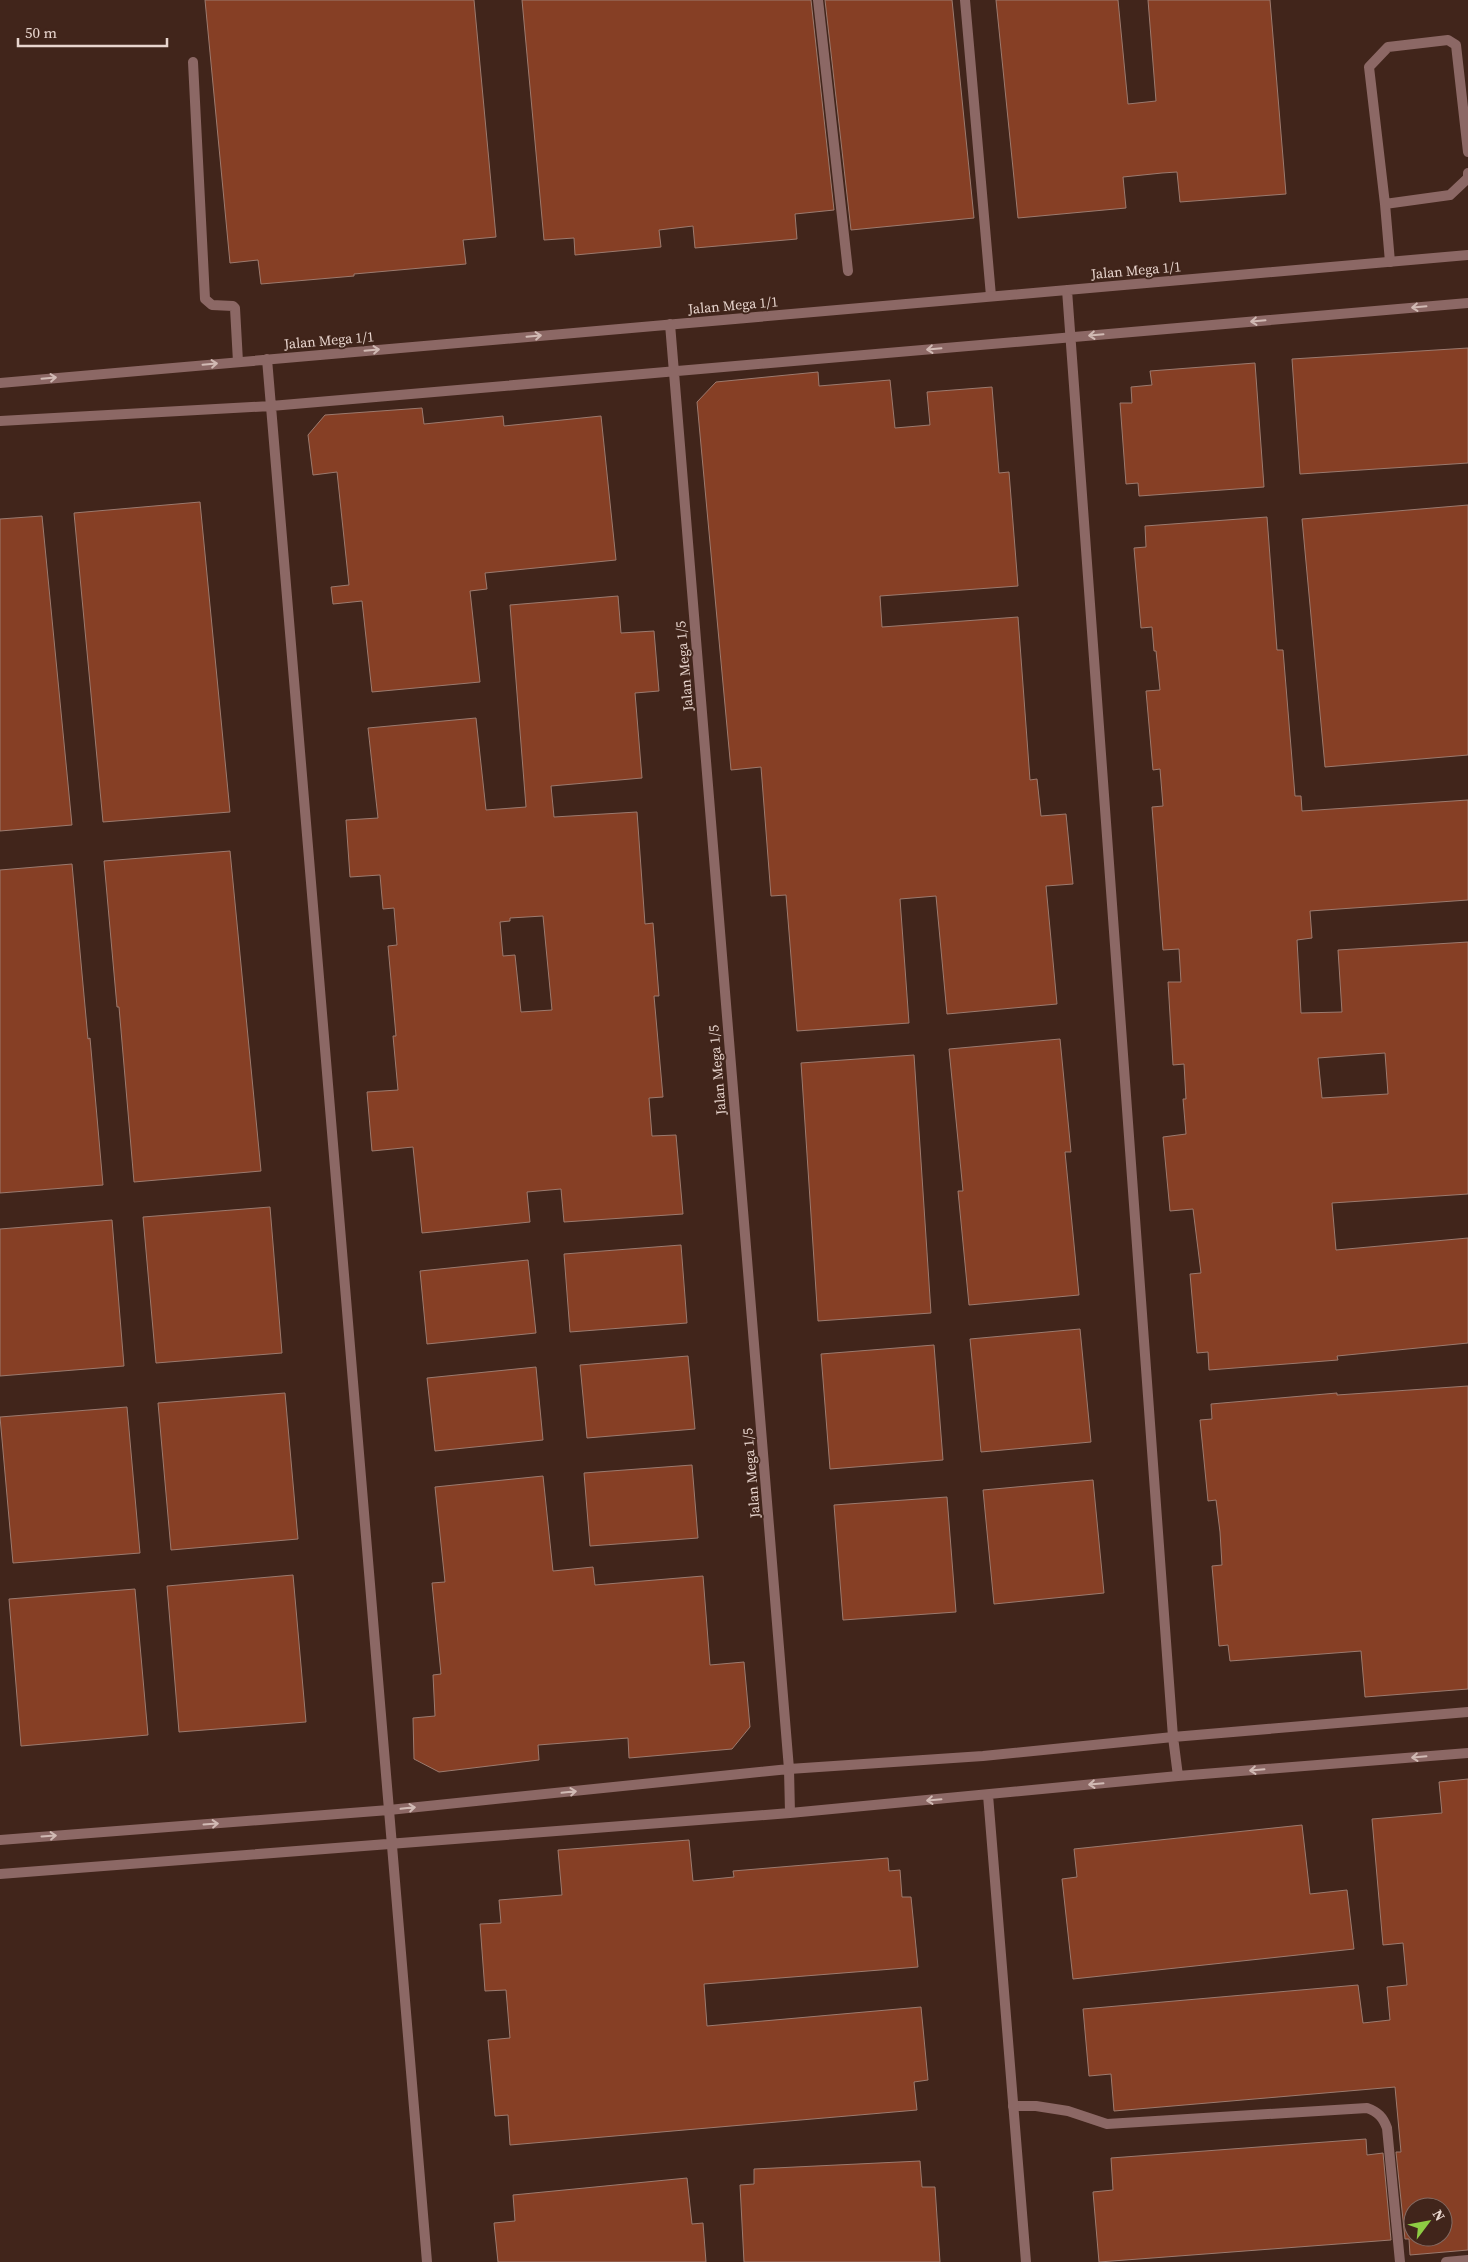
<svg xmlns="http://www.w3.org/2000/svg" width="1468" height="2262" font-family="'Source Serif 4',serif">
	<rect width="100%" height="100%" fill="#41251b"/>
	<!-- building -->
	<path fill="#863f25" stroke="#9c7a6e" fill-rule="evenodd" d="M205 0H474L496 237 463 240 466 264 354 274V276L261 284 258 260 230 263Z
		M522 0H811L834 210 795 214 797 239 695 248 693 226 659 230 661 247 575 255 574 238 544 240Z
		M825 0H952L974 218 851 230Z
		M996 0H1118L1128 104 1156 101 1148 0H1270L1286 194 1180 202 1177 172 1162 173 1123 177 1126 208 1018 218Z
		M1468 348V463L1300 474 1292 359Z
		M1255 363 1264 487 1139 496 1138 483 1126 484 1120 403H1132L1131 387 1152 385 1150 371Z
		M818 372 819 386 890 380 895 428 930 425 927 392 992 387 999 473 1009 472 1018 586 880 596 882 627 1018 617 1030 780 1037 779 1041 816 1066 814 1073 884 1046 886 1057 1004 947 1014 936 896 900 899 909 1023 797 1031 786 895 771 896 761 767 731 770 697 402 716 382Z
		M422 408 424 424 503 416 504 426 601 416 616 560 485 573 487 589 470 591 480 682 372 692 362 601 333 604 331 587 349 585 337 472 313 475 308 435 325 415Z
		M200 502 230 812 103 822 74 513Z
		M1468 505V755L1325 767 1302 519Z
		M42 516 72 825 0 831V519Z
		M1267 517 1277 650H1283L1295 796H1301L1302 811 1468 800V900L1310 911 1312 938 1297 940 1301 1013 1342 1012 1338 950 1468 942V1194L1332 1203 1336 1250 1468 1238V1343L1337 1356 1338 1360 1209 1370 1208 1352 1197 1353 1190 1274 1201 1273 1193 1209 1170 1211 1163 1137 1186 1134 1183 1099H1186L1184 1064 1173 1065 1168 982H1181L1179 949 1163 950 1152 807 1163 806 1160 769 1153 770 1146 691 1160 690 1156 651H1154L1152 627 1141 628 1134 548 1146 547 1145 526ZM1385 1053 1388 1094 1322 1098 1318 1058Z
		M618 596 621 633 654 631 659 691 635 693 642 778 551 786 554 817 637 812 645 924 653 923 659 996H654L663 1097 649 1098 652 1136 676 1135 683 1214 564 1222 561 1189 527 1192 530 1222 422 1233 413 1147 372 1151 367 1092 398 1090 393 1036H396L388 946 397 945 394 908 383 909 380 875 350 877 346 820 378 818 368 728 476 718 486 810 526 807 510 605ZM543 916 552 1010 521 1012 515 955 503 956 500 922 510 921V918Z
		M230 851 261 1171 134 1182 119 1007H117L104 861Z
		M72 864 88 1039 90 1038 103 1185 0 1193V870Z
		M1060 1039 1071 1152H1065L1079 1295 969 1305 958 1191H963L949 1049Z
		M914 1055 931 1313 818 1321 801 1063Z
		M270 1207 282 1353 156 1363 143 1217Z
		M112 1220 124 1366 0 1376V1229Z
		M681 1245 687 1323 570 1332 564 1254Z
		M528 1260 536 1333 427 1344 420 1271Z
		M1080 1329 1091 1442 981 1452 970 1339Z
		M934 1345 943 1460 830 1469 821 1354Z
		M688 1356 695 1429 587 1438 580 1365Z
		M536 1367 543 1440 435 1451 427 1378Z
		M1468 1386V1689L1365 1697 1361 1651 1230 1661 1228 1645 1219 1646 1212 1566 1222 1565 1220 1532 1216 1500 1208 1501 1200 1420 1212 1419 1211 1404 1337 1393V1395Z
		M285 1393 298 1539 171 1550 158 1403Z
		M127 1407 140 1553 13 1563 0 1417Z
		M692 1465 698 1538 590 1546 584 1473Z
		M543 1476 553 1571 593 1567 595 1585 703 1576 710 1665 744 1662 750 1727 732 1749 629 1758 628 1738 538 1745 539 1760 439 1772 414 1759 413 1718 435 1716 433 1675 441 1674 432 1583 445 1582 435 1487Z
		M1093 1480 1104 1593 994 1604 983 1490Z
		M947 1497 956 1612 843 1620 834 1505Z
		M293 1575 306 1722 179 1732 167 1586Z
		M135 1589 148 1735 21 1746 9 1599Z
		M1468 1779V2250L1410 2255 1409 2239H1405L1396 2152H1401L1395 2087 1114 2111 1111 2074 1089 2076 1083 2009 1358 1985 1363 2023 1390 2020 1387 1987 1407 1985 1403 1943 1383 1945 1372 1819 1442 1813 1439 1782ZM1413 2207H1443V2237H1413Z
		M1302 1825 1310 1894 1347 1890 1354 1949 1073 1979 1062 1879 1077 1877 1074 1849Z
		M689 1840 693 1881 734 1877 733 1871 888 1858 889 1871 900 1870 902 1897H911L918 1967 704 1984 707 2026 921 2007 928 2080 914 2082 917 2110 510 2145 508 2115 495 2116 488 2040 510 2038 506 1990 485 1991 480 1924 501 1923 499 1900 562 1895 558 1850Z
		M1366 2139 1367 2155 1383 2153 1391 2240 1099 2262 1093 2192 1113 2190 1111 2158Z
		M920 2161 922 2187H935L940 2262H744L740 2185 754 2184V2169Z
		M687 2178 692 2224 703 2223 706 2262H498L494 2223 515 2221 513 2195Z"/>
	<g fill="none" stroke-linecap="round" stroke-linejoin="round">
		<!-- service -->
		<path stroke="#8c6865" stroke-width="10" d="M818 0 848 271
			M965 0 991 296
			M193 62 205 299 212 305 233 306 235 308 238 362
			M1468 152 1456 45 1448 40 1388 47 1369 67 1385 204 1450 195 1468 178V173
			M1385 204 1390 262
			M1013 2106H1036L1068 2111 1107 2124 1367 2108C1378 2112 1383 2117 1387 2128L1400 2262
			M1446 2262 1468 2260"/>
		<!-- minor -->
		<path stroke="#8c6865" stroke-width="10" d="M1067 290 1173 1737 1178 1776
			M670 324 789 1769 790 1813
			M267 359 427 2262
			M0 383 1468 255
			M0 421 271 406 1468 303
			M988 1795 1026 2262
			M0 1840 389 1810 789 1769 983 1756 1173 1737 1468 1712
			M0 1874 790 1813 1178 1776 1468 1753"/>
	</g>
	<!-- one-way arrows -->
	<defs><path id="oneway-shaft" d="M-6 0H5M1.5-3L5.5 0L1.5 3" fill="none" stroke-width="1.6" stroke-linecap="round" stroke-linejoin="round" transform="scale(1.25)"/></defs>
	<g stroke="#d1bab4">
		<use href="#oneway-shaft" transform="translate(1419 307) rotate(175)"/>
		<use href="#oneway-shaft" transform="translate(1258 321) rotate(175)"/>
		<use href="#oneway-shaft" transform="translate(1096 335) rotate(175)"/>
		<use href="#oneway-shaft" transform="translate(534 336) rotate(-5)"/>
		<use href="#oneway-shaft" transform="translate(934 349) rotate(175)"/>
		<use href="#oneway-shaft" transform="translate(372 350) rotate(-5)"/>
		<use href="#oneway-shaft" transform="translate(210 364) rotate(-5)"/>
		<use href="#oneway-shaft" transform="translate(49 378) rotate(-5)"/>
		<use href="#oneway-shaft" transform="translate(1419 1757) rotate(175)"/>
		<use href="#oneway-shaft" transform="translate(1257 1770) rotate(175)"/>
		<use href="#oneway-shaft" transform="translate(1096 1784) rotate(175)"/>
		<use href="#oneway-shaft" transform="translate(569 1792) rotate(-6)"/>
		<use href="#oneway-shaft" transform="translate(934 1800) rotate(175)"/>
		<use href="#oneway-shaft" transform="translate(408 1808) rotate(-6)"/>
		<use href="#oneway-shaft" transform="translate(211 1824) rotate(-4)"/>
		<use href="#oneway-shaft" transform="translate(49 1836) rotate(-4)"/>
	</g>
	<g text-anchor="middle" stroke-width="4" stroke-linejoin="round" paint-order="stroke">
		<!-- street labels -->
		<g font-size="14" fill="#e8d5ce" stroke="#41251b">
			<text transform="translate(1136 270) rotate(-5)" y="5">Jalan Mega 1/1</text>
			<text transform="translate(733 305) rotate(-5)" y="5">Jalan Mega 1/1</text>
			<text transform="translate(329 340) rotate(-5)" y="5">Jalan Mega 1/1</text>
			<text transform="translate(684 666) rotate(-95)" y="5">Jalan Mega 1/5</text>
			<text transform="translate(717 1070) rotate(-95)" y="5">Jalan Mega 1/5</text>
			<text transform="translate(751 1473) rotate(-95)" y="5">Jalan Mega 1/5</text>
		</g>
	</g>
	<!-- north arrow -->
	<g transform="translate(1428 2222) rotate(58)"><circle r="24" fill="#41251b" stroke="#846b63"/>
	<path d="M0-4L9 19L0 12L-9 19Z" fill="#8ecd43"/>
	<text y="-8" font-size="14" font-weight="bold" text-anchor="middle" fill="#e8d5ce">N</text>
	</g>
	<!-- scale -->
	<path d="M18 38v8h149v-8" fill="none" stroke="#e8d5ce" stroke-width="2.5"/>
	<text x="25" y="38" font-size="15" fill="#e8d5ce" stroke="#41251b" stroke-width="4" paint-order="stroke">50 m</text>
</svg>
